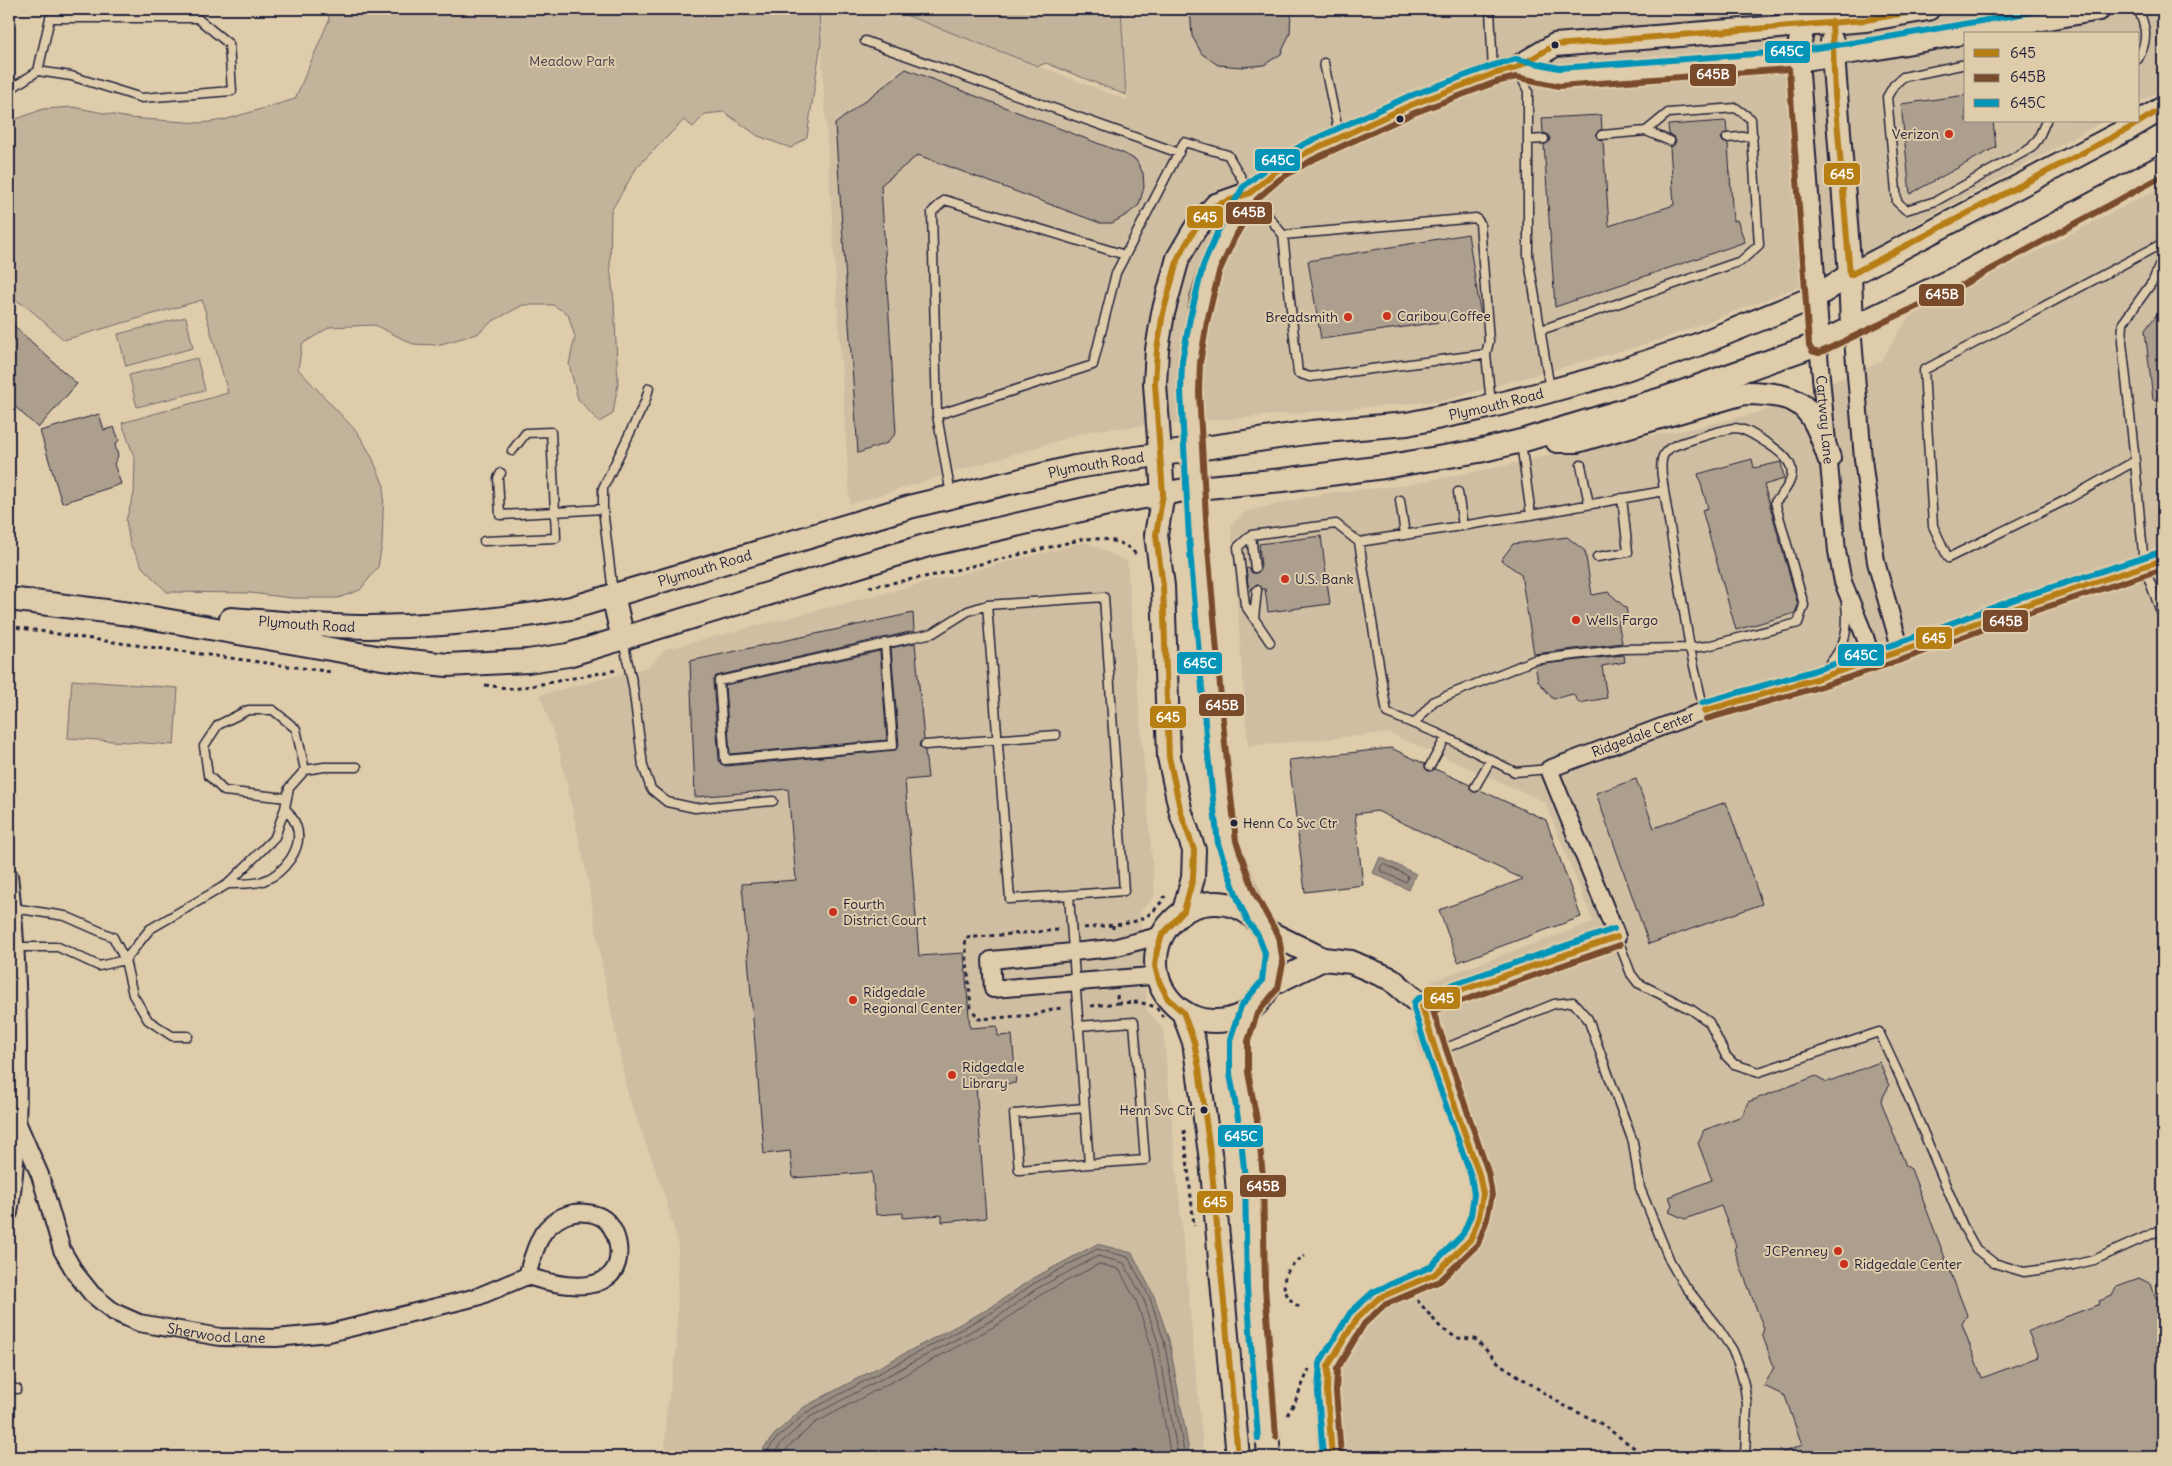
<svg xmlns="http://www.w3.org/2000/svg" width="2172" height="1466" font-family="Delius,sans-serif">
	<rect width="100%" height="100%" fill="#dfccab"/>
	<filter id="ink" filterUnits="userSpaceOnUse"><feTurbulence type="fractalNoise" baseFrequency=".02" numOctaves="2"/><feDisplacementMap in="SourceGraphic" scale="10" xChannelSelector="R" yChannelSelector="G"/><feConvolveMatrix kernelMatrix="1 2 1 2 8 2 1 2 1" color-interpolation-filters="sRGB"/></filter>
	<g filter="url(#ink)">
		<!-- built -->
		<path fill="#d0bea2" d="M823 9H890L1127 100 1121 9H2163V89L2138 103V34H1966V121H2104L1813 281 1663 339 1442 401 1093 430 850 504 819 13Z
			M2163 186V1457H1317L1313 1385 1319 1360 1351 1310 1375 1291 1413 1271 1447 1249 1467 1217 1469 1183 1413 1032 1432 981 1593 922 1545 802 1389 733 1248 746 1231 525 1247 511 1326 493 1400 486 1499 467 1557 453 1694 428 1761 412 1880 362 1908 318Z
			M1085 542 1127 561 1155 896 1140 911 1147 1010 1163 1029 1204 1457H665L666 1414 677 1347 678 1244 663 1190 628 1095 602 965 586 871 559 750 540 695 648 667 666 649Z"/>
		<!-- green -->
		<path fill="#c3b39b" stroke="#726a6b" d="M328 9H823L819 13 821 43 807 137 791 148 758 136 724 112 705 114 693 127 684 120 637 167 611 211 610 267 614 302 618 383 613 414 599 422 578 399 569 364 575 337 568 314 553 305H523L493 321 477 334 437 345 413 344 375 325 330 327 302 344 298 369 358 433 371 455 384 486 382 544 378 567 360 590 338 598H292L250 593 167 592 143 568 130 544 126 520 134 494 135 459 122 423 228 393 202 300 64 340 32 311 9 295V122L43 109 73 107 129 118 201 123 224 120 295 99 329 20Z
			M890 9H1121L1126 95 1046 63 1038 66Z
			M186 317 193 348 126 366 118 334Z
			M197 358 205 390 137 407 129 375Z
			M72 680 178 688 174 745 68 738Z"/>
		<!-- water -->
		<path fill="#998e81" stroke="#696365" d="M1380 857 1416 874 1409 890 1373 873Z
			M1097 1244 1132 1253 1154 1296 1169 1340 1190 1457H763V1449L774 1435 804 1407 990 1308 1030 1280Z"/>
		<g fill="none" stroke-linecap="round" stroke-linejoin="round">
			<!-- shore -->
			<path stroke="#524d57" stroke-width="1" d="M1384 864 1408 876 1407 881 1405 882 1381 871 1380 868Z
				M768 1457V1450L777 1438 807 1412 993 1312 1033 1284 1097 1249 1128 1257 1150 1298 1164 1341 1185 1457
				M774 1457 775 1452 782 1442 810 1417 996 1318 1036 1289 1098 1256 1124 1263 1144 1300 1158 1343 1178 1457
				M782 1457 788 1447 815 1423 999 1324 1040 1295 1099 1264 1119 1269 1137 1303 1151 1345 1171 1457"/>
		</g>
		<!-- building -->
		<path fill="#ad9f8e" stroke="#22223b" d="M1190 9H1291L1290 33 1281 54 1264 65 1242 67 1218 65 1202 54 1192 36Z
			M906 69 1123 153 1136 160 1143 173 1144 187 1139 205 1128 214 1112 223H1100L918 155 881 185 896 433 887 443 858 453 835 124Z
			M1966 95V121H1993L1996 147 1910 194 1901 104Z
			M1601 115 1602 129 1598 131 1596 135 1598 139 1603 141 1609 226 1674 205 1670 147 1674 145 1676 141 1674 137 1669 134 1668 125 1726 121 1727 132 1721 138 1723 142 1728 144 1733 221 1737 220 1745 242 1555 307 1544 145 1549 142 1550 138 1547 134 1543 133 1542 118Z
			M1468 234 1481 316 1321 339 1308 261Z
			M2163 306V399L2153 400 2145 330Z
			M9 321 77 384 38 428 9 401Z
			M99 414 104 430 114 427 119 440 115 445 118 456 114 464 121 484 62 503 40 431Z
			M1752 459 1754 468 1781 462 1784 479 1764 485 1798 605 1795 613 1736 630 1702 510 1708 508 1698 474Z
			M1321 536 1330 604 1268 612 1265 589H1262L1257 584 1249 591 1246 569 1249 568 1252 573H1256L1261 567 1259 544Z
			M1567 537 1585 551 1592 595 1608 592 1626 608 1628 619 1618 621 1622 643 1534 654 1521 574 1501 560 1513 544Z
			M913 613 914 631 716 676 713 681 719 760 721 764 726 766 896 750 899 745 891 648 915 643 924 739 920 742 919 746 925 751 928 778 905 780 919 956 964 953 970 1028 997 1026 998 1036 1012 1035 1016 1083 976 1086 986 1218 942 1222V1215L903 1218V1213L876 1215 872 1172 793 1178 790 1151 764 1154 742 884 796 880 788 789 695 797 690 661Z
			M880 651 887 740 730 754 725 685Z
			M1624 655 1625 662 1602 666 1607 698 1579 703 1573 694 1553 699 1538 681 1535 665Z
			M1391 748 1425 764V768L1428 771 1435 769 1470 785V789L1473 792H1477L1480 790 1546 820 1581 917 1458 962 1439 910 1523 879 1377 811 1355 814 1363 885 1305 892 1289 760Z
			M1636 779 1654 828 1726 802 1762 904 1649 944 1596 793Z
			M1880 1062 1889 1086 1881 1101 1906 1166 1911 1169 1967 1315 1962 1324 1982 1378 2038 1357 2028 1331 2100 1304 2099 1301 2112 1296 2117 1286 2139 1278 2151 1284 2156 1299 2163 1296V1457H1773L1802 1445 1785 1396 1764 1386 1774 1367 1762 1334 1764 1329 1734 1249 1736 1246 1721 1206 1685 1219 1669 1212 1672 1205 1669 1197 1712 1180 1698 1143 1704 1130 1742 1116 1748 1102 1816 1076 1827 1082Z"/>
		<g fill="none" stroke-linecap="round" stroke-linejoin="round">
			<defs>
				<path id="lane" d="M1490 9 1493 72
					M1803 9V24
					M2138 9C2147 29 2148 40 2138 59
					M865 41 1179 153
					M1324 63 1339 135
					M1966 64 1903 77 1894 85 1887 97 1897 202 1906 210 1936 201 2031 148 2038 139 2046 121
					M1519 72 1528 91V255L1550 389
					M9 90 38 71 71 76 142 98 232 91 229 44 197 18H50L38 71
					M1646 131 1670 141
					M1727 138 1753 136
					M1528 140 1544 139
					M1283 235 1476 218 1480 223 1489 341 1486 354
					M2163 243 1924 370 1933 526 1948 558 2068 499 2135 461 2144 566 2163 617
					M1541 330 1741 261 1759 245 1751 119 1736 108 1668 113 1646 131 1602 135
					M937 415 932 212 945 200 1125 255
					M1521 443 1531 515 1359 542 1387 713 1437 733 1515 772 1549 769
					M512 451 526 433 551 432 555 512 603 509
					M2135 461 2122 342 2123 323 2153 281 2163 256
					M1581 465 1589 504
					M1458 492 1463 526
					M951 495 937 415 1093 365 1116 273 1184 142 1228 155 1250 193 1283 235 1298 373 1310 377 1486 354 1491 404
					M1400 500 1405 535
					M1531 515 1664 491 1690 648 1704 711
					M1251 535 1255 568
					M484 541 556 538 555 512 500 515 498 478 501 473
					M1597 557 1628 552 1622 498
					M613 593 603 509V488L645 402 649 388
					M1254 618 1257 590
					M623 641 633 686 643 766 651 789 667 802 695 808 773 801
					M1270 642 1245 605 1238 547 1251 535 1336 524 1359 542
					M885 643 893 745 725 760 719 681 933 633 968 611 987 605
					M1821 674C1842 651 1850 636 1846 604
					M1414 724 1434 701 1534 660 1623 649 1690 648 1707 646 1798 623 1804 605 1775 502C1803 473 1794 459 1762 440 1754 435 1744 428 1734 428 1726 429 1682 442 1674 446 1670 447 1665 452 1663 456 1659 467 1663 480 1664 491
					M925 745 1056 735
					M1430 766 1446 737
					M1475 787 1491 759
					M287 798 224 791 208 775 204 746 218 725 248 710H273L296 729 305 770
					M228 884C239 883 253 885 263 881 283 874 305 848 296 825 294 819 289 813 285 808
					M1069 895 1010 899 987 605 1104 597 1124 891 1069 895C1075 985 1082 1075 1089 1164L1145 1160 1134 1022 1078 1026
					M13 908 65 916 113 937 125 960 99 966 58 947H16
					M1617 937 1631 974 1638 983 1692 1010 1709 1022 1726 1056 1734 1064 1759 1072 1879 1032 1900 1077 1963 1226 1976 1249 1994 1263 2024 1272 2073 1265 2094 1260 2163 1229
					M188 1036H172L148 1020 133 995 125 960 150 929 228 884 275 837 285 808 289 788 305 770 324 767H357
					M1436 1052 1554 1004 1573 1002 1588 1019 1633 1142 1640 1188 1670 1261 1682 1282 1718 1328 1732 1349 1738 1363 1744 1384 1747 1404 1745 1457
					M1084 1108 1014 1114 1019 1170 1089 1164
					M9 1389H17"/>
				<g id="street">
					<path d="M1852 327 1863 459 1876 562 1901 651"/>
					<path id="s1" d="M1818 344 1837 551 1843 582 1865 637 1872 660"/>
					<path d="M9 876C16 933 18 989 18 1047 18 1103 18 1158 9 1213"/>
					<path d="M1159 981 1151 976 993 989 991 960 1113 948 1162 935"/>
					<path id="s2" d="M18 1124 40 1175 62 1250 76 1274 92 1294 114 1312 139 1323 220 1337 276 1338 329 1333 477 1297 527 1276C549 1283 588 1293 608 1277 626 1263 619 1227 601 1217 594 1213 582 1212 574 1213 562 1215 551 1223 543 1233 535 1246 531 1262 527 1276"/>
					<path id="s3" d="M1332 1457 1327 1391 1328 1366 1357 1318 1379 1298 1435 1274 1471 1239 1479 1217 1483 1194 1479 1174 1436 1052 1422 1006 1454 993 1617 937 1549 769 1704 711 1816 679 1901 651 2016 608 2163 560"/>
				</g>
				<g id="secondary">
					<path d="M1803 25 1797 60 1818 344"/>
					<path d="M1832 41 1850 275 1852 327"/>
					<path d="M1516 68 1558 77 1797 60 1872 49 2099 9"/>
					<path d="M1557 441H1577L1744 393C1803 394 1811 404 1829 458"/>
					<path d="M613 595 623 639"/>
					<path d="M9 599 130 614 382 658 447 665 528 661 568 655 928 545 1116 502 1196 488 1283 480 1384 467 1479 451 1521 441 1665 398 1818 344 1960 276 2163 166"/>
					<path id="s4" d="M231 619C277 622 323 627 369 627 436 626 505 620 571 608L913 506 1075 467 1312 432 1407 424 1484 408 1539 394 1605 376 1697 345 1815 297 1850 275 2126 130 2163 108"/>
					<circle cx="1215" cy="962" r="59"/>
					<path d="M1184 911 1193 878 1194 850 1181 813 1169 757 1163 586 1156 535 1163 494 1155 384 1157 350 1163 313 1178 258 1195 229 1216 205 1250 193"/>
					<path d="M1256 918 1227 843 1216 745 1198 531 1190 392 1191 362 1202 299 1211 269 1226 235 1250 193 1275 172 1308 152 1411 105 1493 74 1516 68 1555 45 1866 20 1928 9"/>
					<path d="M1266 931 1323 959 1351 962 1391 979 1422 1006"/>
					<path d="M1270 985 1323 959"/>
					<path d="M1249 1010 1239 1040V1073L1249 1128 1254 1178 1256 1287 1269 1457"/>
					<path d="M1183 1012 1194 1042 1211 1160 1238 1457"/>
				</g>
			</defs>
			<!-- lane casing -->
			<use href="#lane" stroke="#22223b" stroke-width="11"/>
			<!-- street casing -->
			<use href="#street" stroke="#22223b" stroke-width="20"/>
			<!-- secondary casing -->
			<use href="#secondary" stroke="#22223b" stroke-width="26"/>
			<!-- path -->
			<path stroke="#22223b" stroke-width="3" stroke-dasharray="4 4" stroke-linecap="butt" d="M869 587 935 575 1083 539C1102 538 1125 539 1137 556
				M9 626 77 637 332 672
				M485 685 514 689 617 670
				M1084 928 1113 925
				M1113 929V925C1137 923 1152 918 1165 896
				M1058 930 965 938 971 1008 979 1019 1036 1015 1052 1009 1064 1008
				M1117 995 1118 1003 1139 1002 1156 1007 1163 1017
				M1091 1006 1118 1003
				M1184 1130 1194 1226
				M1417 1300 1441 1328 1457 1338 1475 1339 1500 1364 1563 1405 1600 1423 1647 1457
				M1299 1307C1275 1291 1282 1268 1305 1256
				M1287 1415 1295 1402 1309 1369"/>
			<!-- lane -->
			<use href="#lane" stroke="#dfccab" stroke-width="8"/>
			<!-- street -->
			<use href="#street" stroke="#dfccab" stroke-width="16"/>
			<!-- secondary -->
			<use href="#secondary" stroke="#dfccab" stroke-width="22"/>
			<defs>
				<path id="bus-1" d="M1832 22 1835 95 1850 275 2126 130 2163 108
					M1704 711 1816 679 1901 651 2016 608 2163 560
					M1238 1457 1211 1160 1199 1068 1194 1042 1183 1012 1168 999 1159 981 1155 966 1157 950 1162 935 1184 911 1193 878 1194 850 1181 813 1169 757 1163 586 1156 535 1163 494 1155 384 1157 350 1163 313 1178 258 1195 229 1216 205 1250 193 1275 172 1308 152 1411 105 1493 74 1516 68 1555 45 1866 20 1928 9
					M1332 1457 1327 1391 1328 1366 1357 1318 1379 1298 1435 1274 1471 1239 1479 1217 1483 1194 1479 1174 1436 1052 1422 1006 1454 993 1617 937"/>
				<path id="bus-2" d="M1706 719 1819 687 1904 659 2019 616 2163 569
					M1276 1437 1265 1287 1263 1177 1258 1126 1248 1072V1041L1257 1014 1278 988 1283 963 1279 937 1255 894 1236 841 1225 744 1207 536 1199 392 1200 363 1207 322 1219 272 1234 239 1257 199 1280 179 1312 160 1414 113 1496 82 1516 77 1559 86 1789 69 1809 345 1812 351 1819 353 1964 284 2163 176
					M1341 1456 1336 1391 1337 1369 1364 1324 1384 1305 1440 1281 1478 1244 1487 1219 1492 1195 1488 1172 1433 1011 1620 945"/>
				<path id="bus-3" d="M1702 703 1813 671 1898 643 2013 600 2160 552
					M1258 1439 1247 1288 1245 1179 1240 1129 1230 1074V1040L1241 1006 1262 981 1265 953 1258 935 1248 922 1239 902 1218 844 1207 746 1189 538 1181 392 1182 361 1190 318 1203 266 1218 231 1243 187 1270 165 1304 144 1407 97 1491 66 1516 59 1559 68 1796 51 1871 40 2050 9
					M1323 1457 1318 1392 1320 1362 1350 1313 1373 1292 1430 1267 1463 1234 1471 1215 1474 1194 1471 1176 1428 1055 1414 1009V1002L1419 998 1451 985 1614 929"/>
			</defs>
			<!-- bus-1 casing -->
			<use href="#bus-1" stroke="#dfccab" stroke-width="10"/>
			<!-- bus-2 casing -->
			<use href="#bus-2" stroke="#dfccab" stroke-width="10"/>
			<!-- bus-3 casing -->
			<use href="#bus-3" stroke="#dfccab" stroke-width="10"/>
			<!-- bus-1 -->
			<use href="#bus-1" stroke="#b77e12" stroke-width="6"/>
			<!-- bus-2 -->
			<use href="#bus-2" stroke="#7a4b2a" stroke-width="6"/>
			<!-- bus-3 -->
			<use href="#bus-3" stroke="#0595b8" stroke-width="6"/>
		</g>
	</g>
	<!-- markers -->
	<g fill="#22223b" stroke="#dfccab" stroke-width="2">
		<circle cx="1555" cy="45" r="4.5"/>
		<circle cx="1400" cy="119" r="4.5"/>
		<circle cx="1234" cy="823" r="4.5"/>
		<circle cx="1204" cy="1110" r="4.5"/>
	</g>
	<g fill="#c8321e" stroke="#dfccab" stroke-width="2">
		<circle cx="1949" cy="134" r="5"/>
		<circle cx="1387" cy="316" r="5"/>
		<circle cx="1348" cy="317" r="5"/>
		<circle cx="1285" cy="579" r="5"/>
		<circle cx="1576" cy="620" r="5"/>
		<circle cx="833" cy="912" r="5"/>
		<circle cx="853" cy="1000" r="5"/>
		<circle cx="952" cy="1075" r="5"/>
		<circle cx="1838" cy="1251" r="5"/>
		<circle cx="1844" cy="1264" r="5"/>
	</g>
	<g text-anchor="middle" stroke-width="4" stroke-linejoin="round" paint-order="stroke">
		<!-- bus labels -->
		<g font-size="13" fill="#22223b" stroke="#dfccab" text-anchor="start">
			<text x="1243" y="828">Henn Co Svc Ctr</text>
			<text x="1195" y="1115" text-anchor="end">Henn Svc Ctr</text>
		</g>
		<!-- park labels -->
		<g font-size="14" fill="#423f4e" stroke="#dfccab">
			<text x="572" y="66">Meadow Park</text>
		</g>
		<!-- poi labels -->
		<g font-size="14" fill="#22223b" stroke="#dfccab" text-anchor="start">
			<text x="1939" y="139" text-anchor="end">Verizon</text>
			<text x="1397" y="321">Caribou Coffee</text>
			<text x="1338" y="322" text-anchor="end">Breadsmith</text>
			<text x="1295" y="584">U.S. Bank</text>
			<text x="1586" y="625">Wells Fargo</text>
			<text x="843" y="909">Fourth<tspan x="843" dy="16">District Court</tspan></text>
			<text x="863" y="997">Ridgedale<tspan x="863" dy="16">Regional Center</tspan></text>
			<text x="962" y="1072">Ridgedale<tspan x="962" dy="16">Library</tspan></text>
			<text x="1828" y="1256" text-anchor="end">JCPenney</text>
			<text x="1854" y="1269">Ridgedale Center</text>
		</g>
		<!-- street labels -->
		<g font-size="14" fill="#22223b" stroke="#dfccab">
			<text dy="5" stroke="none"><textPath href="#s4" startOffset="1291">Plymouth Road</textPath></text>
			<text dy="5" stroke="none"><textPath href="#s1" startOffset="76">Cartway Lane</textPath></text>
			<text dy="5" stroke="none"><textPath href="#s4" startOffset="886">Plymouth Road</textPath></text>
			<text dy="5" stroke="none"><textPath href="#s4" startOffset="481">Plymouth Road</textPath></text>
			<text dy="5" stroke="none"><textPath href="#s4" startOffset="76">Plymouth Road</textPath></text>
			<text dy="5" stroke="none"><textPath href="#s3" startOffset="1021">Ridgedale Center</textPath></text>
			<text dy="5" stroke="none"><textPath href="#s2" startOffset="321">Sherwood Lane</textPath></text>
		</g>
	</g>
	<g stroke="#dfccab" stroke-width="2">
		<rect x="1764" y="40" width="47" height="24" rx="5" fill="#0595b8"/>
		<rect x="1689" y="63" width="48" height="24" rx="5" fill="#7a4b2a"/>
		<rect x="1254" y="148" width="47" height="24" rx="5" fill="#0595b8"/>
		<rect x="1823" y="162" width="38" height="24" rx="5" fill="#b77e12"/>
		<rect x="1225" y="201" width="48" height="24" rx="5" fill="#7a4b2a"/>
		<rect x="1186" y="205" width="38" height="24" rx="5" fill="#b77e12"/>
		<rect x="1918" y="283" width="47" height="24" rx="5" fill="#7a4b2a"/>
		<rect x="1982" y="609" width="47" height="24" rx="5" fill="#7a4b2a"/>
		<rect x="1915" y="626" width="38" height="24" rx="5" fill="#b77e12"/>
		<rect x="1837" y="643" width="48" height="24" rx="5" fill="#0595b8"/>
		<rect x="1176" y="651" width="47" height="24" rx="5" fill="#0595b8"/>
		<rect x="1198" y="693" width="47" height="24" rx="5" fill="#7a4b2a"/>
		<rect x="1149" y="705" width="38" height="24" rx="5" fill="#b77e12"/>
		<rect x="1423" y="986" width="38" height="24" rx="5" fill="#b77e12"/>
		<rect x="1217" y="1124" width="47" height="24" rx="5" fill="#0595b8"/>
		<rect x="1239" y="1174" width="48" height="24" rx="5" fill="#7a4b2a"/>
		<rect x="1196" y="1190" width="38" height="24" rx="5" fill="#b77e12"/>
	</g>
	<g font-size="14" text-anchor="middle" font-weight="bold" fill="#fff">
		<text x="1787" y="56">645C</text>
		<text x="1713" y="79">645B</text>
		<text x="1278" y="165">645C</text>
		<text x="1842" y="179">645</text>
		<text x="1249" y="217">645B</text>
		<text x="1205" y="222">645</text>
		<text x="1942" y="299">645B</text>
		<text x="2006" y="626">645B</text>
		<text x="1934" y="643">645</text>
		<text x="1861" y="660">645C</text>
		<text x="1200" y="668">645C</text>
		<text x="1222" y="710">645B</text>
		<text x="1168" y="722">645</text>
		<text x="1442" y="1003">645</text>
		<text x="1241" y="1141">645C</text>
		<text x="1263" y="1191">645B</text>
		<text x="1215" y="1207">645</text>
	</g>
	<!-- margin -->
	<rect width="2172" height="1466" fill="none" stroke="#dfccab" stroke-width="30"/>
	<rect x="15" y="15" width="2142" height="1436" fill="none" stroke="#22223b" stroke-width="2" filter="url(#ink)"/>
	<!-- legend -->
	<rect x="1964" y="32" width="175" height="90" fill="#dfccab" stroke="#93887e"/>
	<rect x="1974" y="49" width="25" height="8" fill="#b77e12" stroke="#93887e"/>
	<text x="2010" y="58" font-size="15" fill="#22223b">645</text>
	<rect x="1974" y="74" width="25" height="8" fill="#7a4b2a" stroke="#93887e"/>
	<text x="2010" y="82" font-size="15" fill="#22223b">645B</text>
	<rect x="1974" y="99" width="25" height="8" fill="#0595b8" stroke="#93887e"/>
	<text x="2010" y="108" font-size="15" fill="#22223b">645C</text>
</svg>
